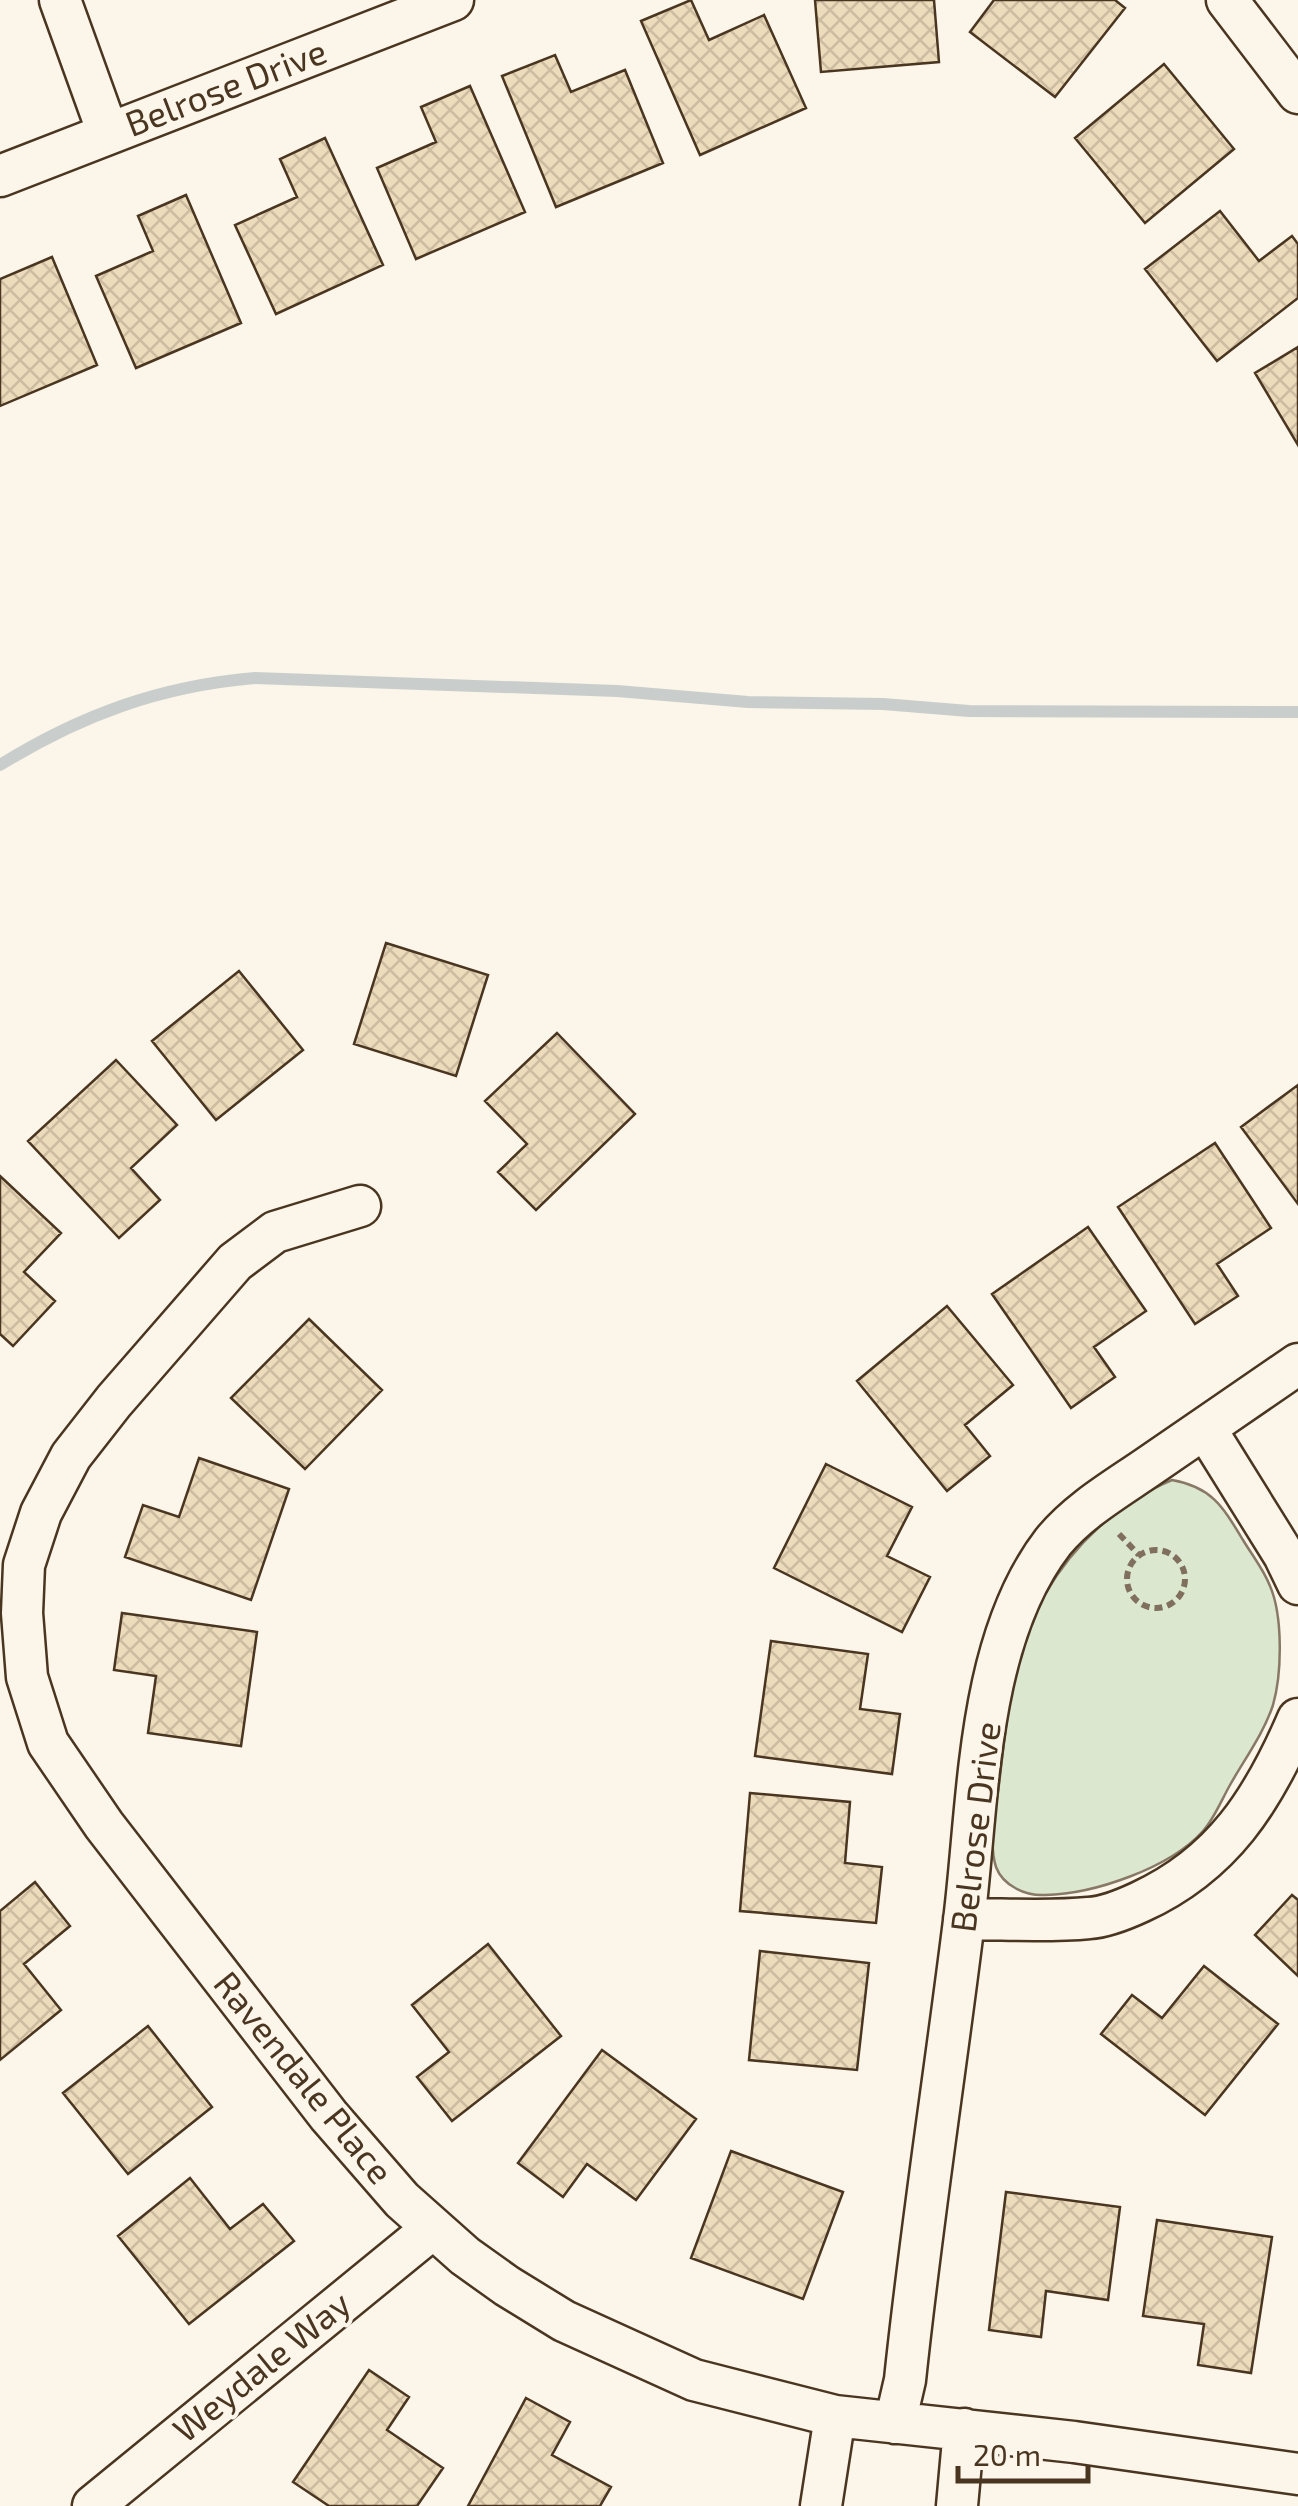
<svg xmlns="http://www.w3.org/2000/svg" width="1298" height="2506" font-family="'Exo 2',sans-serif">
	<defs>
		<pattern id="building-cross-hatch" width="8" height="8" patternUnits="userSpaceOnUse" patternTransform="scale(2.5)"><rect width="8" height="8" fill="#ecdcbc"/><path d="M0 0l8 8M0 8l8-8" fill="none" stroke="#ccbda1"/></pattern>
	</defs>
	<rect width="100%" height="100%" fill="#fbf6e9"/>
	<!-- grass -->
	<path fill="#dce7d0" stroke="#887966" stroke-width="2.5" d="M1172 1480C1212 1487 1223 1507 1243 1540 1252 1555 1264 1570 1270 1586 1283 1616 1282 1674 1273 1705 1264 1733 1244 1760 1230 1785 1222 1799 1214 1819 1203 1831 1170 1868 1094 1894 1045 1895 1026 1896 1003 1886 996 1867 988 1842 996 1809 999 1784 1007 1720 1011 1650 1045 1594 1074 1544 1119 1502 1172 1480Z"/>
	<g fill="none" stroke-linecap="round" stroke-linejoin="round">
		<!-- stream -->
		<path stroke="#c9cecd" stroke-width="12" d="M0 765C81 715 160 686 255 678L617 691 748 702 883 704 969 711 1298 712"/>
	</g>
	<!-- building -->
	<path fill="url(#building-cross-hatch)" stroke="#4a3520" stroke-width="2.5" d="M691 0 709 40 764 15 806 108 700 155 641 21Z
		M815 0H934L939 62 821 72Z
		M994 0H1115L1125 8 1055 97 970 32Z
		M555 55 571 92 625 70 663 163 556 207 502 76Z
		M1164 64 1234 149 1145 223 1075 138Z
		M470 86 525 212 416 259 377 168 436 142 421 107Z
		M325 138 383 265 276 314 235 225 297 197 280 159Z
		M186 195 241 323 136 368 96 276 153 251 138 216Z
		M1220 211 1259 261 1292 236 1298 244V298L1217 361 1145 269Z
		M52 257 97 365 0 406V279Z
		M1298 347V445L1255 373Z
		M386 943 488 975 456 1076 354 1044Z
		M239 971 303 1050 216 1120 152 1041Z
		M557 1033 635 1114 536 1210 498 1172 527 1144 485 1101Z
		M116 1060 177 1125 131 1168 160 1200 119 1238 28 1141Z
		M1298 1085V1204L1241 1127Z
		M1215 1143 1271 1228 1217 1264 1238 1296 1195 1324 1118 1207Z
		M0 1176 61 1233 24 1272 55 1301 13 1346 0 1334Z
		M1088 1227 1146 1311 1094 1347 1115 1377 1071 1408 992 1294Z
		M947 1306 1013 1385 965 1425 990 1456 947 1491 857 1381Z
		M309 1319 382 1390 305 1469 231 1398Z
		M199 1458 289 1489 251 1600 125 1557 143 1505 179 1517Z
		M826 1464 912 1507 887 1556 930 1577 902 1632 774 1568Z
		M122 1613 257 1632 241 1746 148 1733 156 1676 114 1670Z
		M771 1641 868 1654 860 1709 900 1714 892 1774 755 1756Z
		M750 1793 850 1802 845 1863 882 1867 876 1923 740 1911Z
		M35 1882 70 1926 24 1964 61 2010 0 2060V1911Z
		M1292 1895 1298 1900V1976L1255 1935Z
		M488 1944 561 2036 452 2121 417 2077 449 2052 412 2005Z
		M760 1951 869 1963 857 2070 749 2060Z
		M1204 1966 1278 2024 1205 2115 1101 2034 1132 1995 1162 2018Z
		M148 2026 212 2107 128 2174 63 2093Z
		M602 2050 696 2119 636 2200 587 2164 563 2197 518 2163Z
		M731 2151 843 2192 803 2299 691 2258Z
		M190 2178 230 2229 263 2204 294 2241 189 2324 118 2236Z
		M1006 2192 1120 2207 1108 2300 1046 2291 1041 2337 989 2330Z
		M1157 2220 1272 2237 1251 2373 1198 2365 1204 2324 1143 2316Z
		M369 2370 409 2397 387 2430 443 2468 417 2506H329L293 2482Z
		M526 2398 570 2422 552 2455 611 2487 600 2506H468Z"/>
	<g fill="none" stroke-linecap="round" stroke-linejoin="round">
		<defs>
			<path id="street" d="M60 0 108 133
				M1227 0 1298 93
				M0 176 453 0
				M360 1206 275 1232 235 1262 114 1401 71 1456 41 1513 24 1565 22 1613 27 1677 48 1743 104 1825 329 2116 402 2200 465 2256 507 2286 564 2321 694 2380 835 2416 1074 2442 1298 2474
				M1205 1428 1284 1555 1298 1584
				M964 1919C1005 1919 1048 1922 1089 1918 1105 1917 1125 1909 1140 1902 1223 1864 1263 1800 1298 1719
				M895 2423 905 2380C921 2227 945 2074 964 1921 979 1801 976 1642 1053 1542 1078 1511 1116 1489 1148 1467 1198 1433 1248 1398 1298 1364
				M93 2506 432 2229
				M821 2506 835 2416
				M957 2506 964 2429"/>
		</defs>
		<!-- street casing -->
		<use href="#street" stroke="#4a3520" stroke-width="45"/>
		<!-- path -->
		<path stroke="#7f6f5c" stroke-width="6" stroke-dasharray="8 5" stroke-linecap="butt" d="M1119 1534 1139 1555
			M1127 1579a29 29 0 1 1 58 0a29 29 0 1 1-58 0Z"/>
		<!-- street -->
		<use href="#street" stroke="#fbf6e9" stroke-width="40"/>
	</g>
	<g text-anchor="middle" stroke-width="8" stroke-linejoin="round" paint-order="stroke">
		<!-- street labels -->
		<g font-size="35" fill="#4a3520" stroke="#fbf6e9">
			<text transform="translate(226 88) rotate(-21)" y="12">Belrose Drive</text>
			<text transform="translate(976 1827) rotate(-83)" y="12">Belrose Drive</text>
			<text transform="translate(303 2078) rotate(51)" y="12">Ravendale Place</text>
			<text transform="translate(262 2367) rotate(-39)" y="12">Weydale Way</text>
		</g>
	</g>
	<!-- scale -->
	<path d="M958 2466v15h130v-15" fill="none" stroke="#4a3520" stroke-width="5"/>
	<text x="973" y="2466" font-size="30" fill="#4a3520" stroke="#fbf6e9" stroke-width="8" paint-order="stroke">20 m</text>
</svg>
